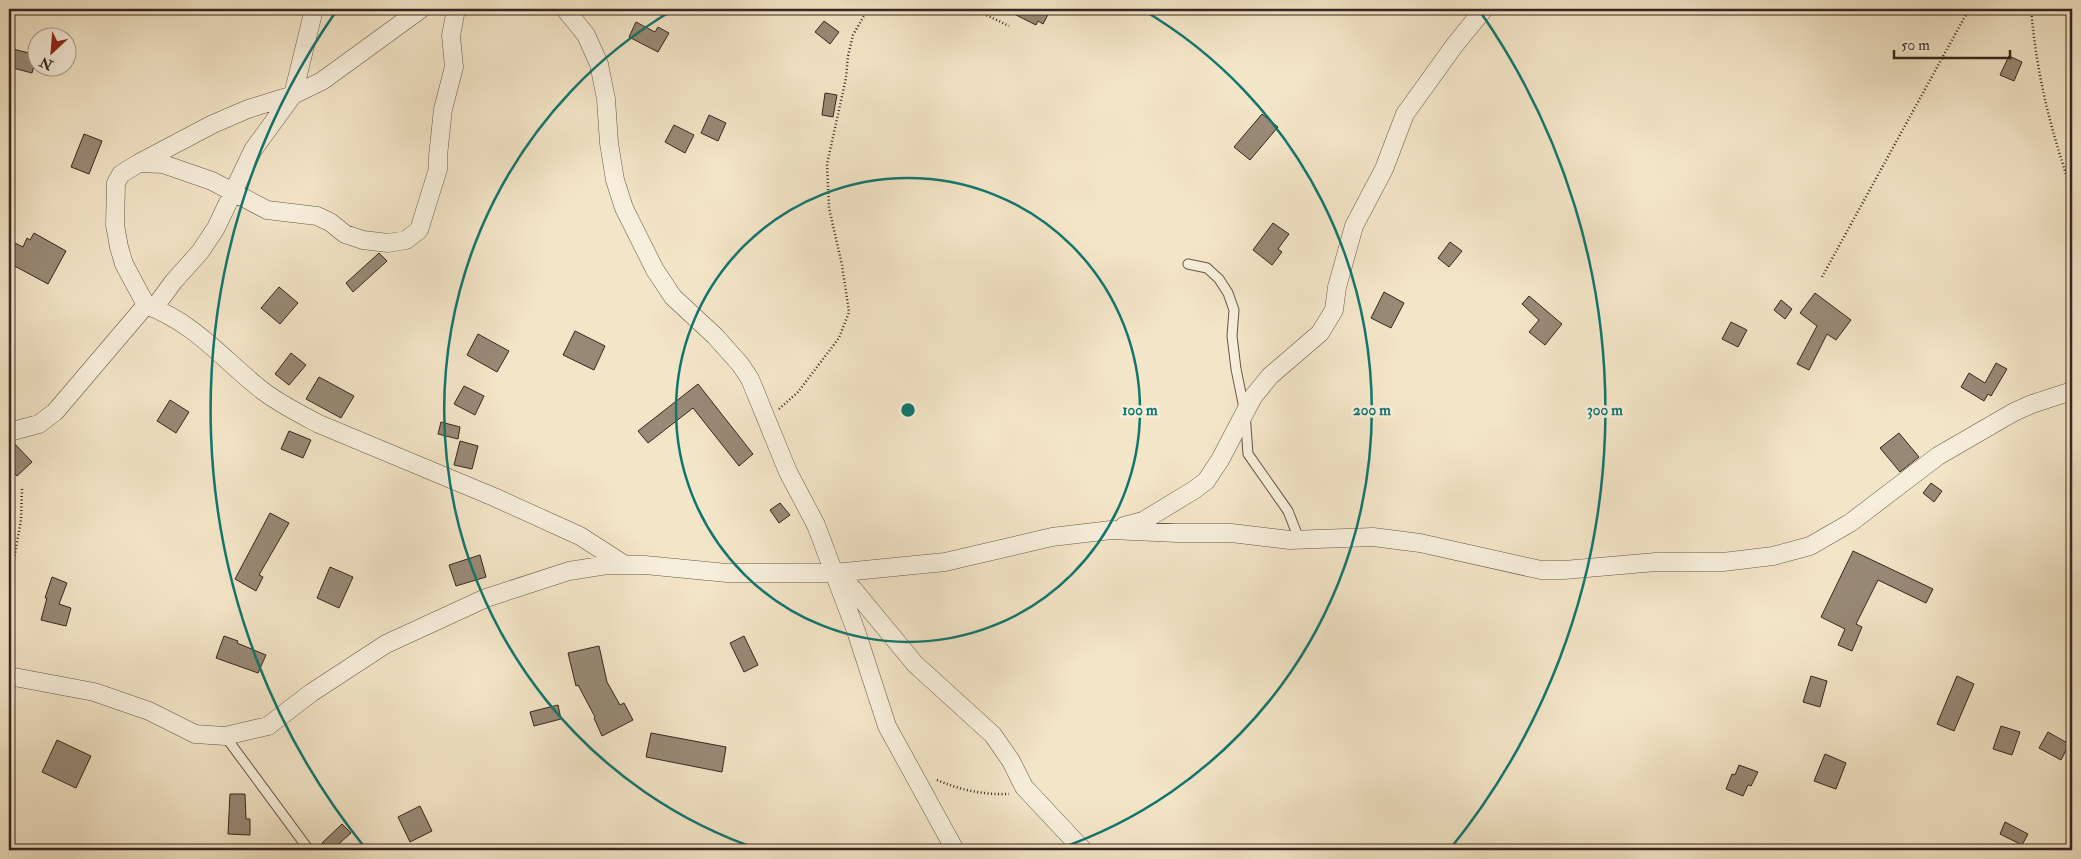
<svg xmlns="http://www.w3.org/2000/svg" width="2081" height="859" font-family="'IM FELL Double Pica',serif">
	<rect width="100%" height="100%" fill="#f3e5c7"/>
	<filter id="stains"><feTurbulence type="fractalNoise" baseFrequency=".004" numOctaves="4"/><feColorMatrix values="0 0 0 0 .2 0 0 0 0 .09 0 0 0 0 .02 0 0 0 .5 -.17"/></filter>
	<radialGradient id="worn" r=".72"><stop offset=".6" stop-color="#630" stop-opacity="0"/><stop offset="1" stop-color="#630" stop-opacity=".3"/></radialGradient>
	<!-- building -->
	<path fill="#988976" stroke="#36261f" d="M1004 9H1051L1043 24 1038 21 1036 25Z
		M824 21 839 32 830 44 815 32Z
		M636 22 655 32 658 27 669 33 658 52 629 37Z
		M13 49 37 55 32 73 9 67Z
		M2009 56 2022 62 2014 81 2000 75Z
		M825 93 837 95 833 117 822 115Z
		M1262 114 1278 127 1250 160 1234 147Z
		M709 115 726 123 718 141 701 133Z
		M674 125 694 135 685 153 665 142Z
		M84 134 102 141 89 174 71 167Z
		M1273 223 1289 234 1278 249 1282 252 1272 265 1253 250Z
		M34 233 66 251 48 284 9 263V240L23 247 27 238 30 240Z
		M1450 242 1462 251 1449 267 1438 258Z
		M379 253 387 261 353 292 346 283Z
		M279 287 298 303 280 324 261 308Z
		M1384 292 1404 303 1391 328 1371 318Z
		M1815 293 1851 320 1836 340 1827 334 1809 370 1797 364 1817 326 1800 313Z
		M1529 296 1562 324 1545 345 1529 332 1539 320 1522 304Z
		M1781 300 1792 309 1785 319 1774 310Z
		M1731 322 1747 330 1738 347 1722 339Z
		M575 331 605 346 594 370 563 355Z
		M478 334 509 351 497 372 467 355Z
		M291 353 306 365 289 385 275 374Z
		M1996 363 2007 369 1991 396 1988 394 1984 401 1961 387 1969 373 1985 383Z
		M319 377 354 396 341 418 306 399Z
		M698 384 753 454 739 466 693 408 648 443 638 431Z
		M464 386 484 396 475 415 454 404Z
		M170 400 189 412 176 433 157 421Z
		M441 422 460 427 458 439 438 434Z
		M289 431 311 440 303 458 281 449Z
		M1899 433 1919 457 1900 472 1880 448Z
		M460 441 478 446 472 469 454 465Z
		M9 442H13L32 462 17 476 9 467Z
		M1931 483 1942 491 1934 502 1923 493Z
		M780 503 790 515 779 523 770 510Z
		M270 513 289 523 259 575 263 577 256 591 235 579Z
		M1853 551 1933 589 1926 603 1878 580 1856 624 1862 627 1852 651 1838 645 1845 629 1821 617Z
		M480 555 486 577 456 586 449 565Z
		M330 567 353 577 339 608 317 598Z
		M52 577 67 583 59 604 71 608 66 626 41 620 47 598H45Z
		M224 636 238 641 237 643 266 655 258 673 216 658Z
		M744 636 758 665 744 672 730 643Z
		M599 646 607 682 620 705 624 703 633 720 602 736 594 718 595 717 578 685 576 686 568 653Z
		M1811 676 1827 681 1820 707 1803 702Z
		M1957 676 1974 684 1954 731 1937 724Z
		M558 705 561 719 534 726 530 712Z
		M2001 726 2020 732 2012 755 1993 749Z
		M2048 732 2069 744 2061 760 2039 748Z
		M651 733 726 747 722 772 646 757Z
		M57 740 91 756 76 788 42 772Z
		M1825 754 1846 763 1836 789 1814 781Z
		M1739 765 1758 772 1751 786 1748 785 1743 796 1726 789 1732 774 1735 775Z
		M230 794H245L246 819H250V835L228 834Z
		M420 806 432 831 410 842 398 817Z
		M2005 822 2028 834 2022 845 2000 834Z
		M342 824 351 833 332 850H329L322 843Z"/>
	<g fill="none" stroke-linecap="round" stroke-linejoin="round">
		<defs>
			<path id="lane" d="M1188 264 1207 268 1219 279 1228 293 1234 310 1232 336 1236 369 1245 413 1248 454 1288 511 1299 539
				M225 736 309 850"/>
			<path id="street" d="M565 9 586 35 599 64 606 99 609 143 615 180 624 208 655 270 673 297 715 336 740 364 750 379 788 472 816 525 856 631 887 726 955 850
				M139 163 213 124 248 109 293 95 322 81 421 9
				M146 305 124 264 119 247 115 225 116 183 121 174 139 163 163 164 212 181 267 210 317 216 330 222 345 234 363 240 388 243 406 240 419 230 438 169V156L443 109 454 67 451 36 456 9
				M154 308 174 281 200 252 216 228 253 150 293 95 314 9
				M9 432 39 424 55 412 146 305C197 324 223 360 263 391 280 404 300 414 319 424L494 497 580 536 625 565
				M1124 526 1143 521 1194 490 1206 481 1220 460 1253 397 1270 376 1320 333 1334 310 1337 287 1354 226 1384 169 1405 114 1454 46 1484 9
				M834 574 853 589 915 664 993 735 1011 761 1024 787 1083 850
				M9 676 94 692 149 711 195 734 225 736 268 726 311 693 386 644 486 598 569 571 607 565H645L727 573H834L945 562 1052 537 1111 530 1177 533H1231L1290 540 1373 537 1420 543 1541 570H1564L1656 562H1723L1773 556 1810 546 1850 523 1938 456 2014 412 2032 404 2072 391"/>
		</defs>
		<!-- lane casing -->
		<use href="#lane" stroke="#655649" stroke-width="11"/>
		<!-- street casing -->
		<use href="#street" stroke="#655649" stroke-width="19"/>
		<!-- path -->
		<path stroke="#36261f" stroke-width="2.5" stroke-dasharray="1 2.5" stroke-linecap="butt" d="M974 9 1009 26
			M2031 9C2037 77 2050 127 2072 192
			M1822 277 1969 9
			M779 409 798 392 839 338 849 312 842 265 829 208 827 164 846 78 848 56 853 35 868 9
			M9 587 21 520 22 488
			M937 780C960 790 984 795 1009 794"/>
		<!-- lane -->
		<use href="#lane" stroke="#f7eedb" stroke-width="9"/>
		<!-- street -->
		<use href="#street" stroke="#f7eedb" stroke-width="18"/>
	</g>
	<!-- distance rings -->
	<g fill="none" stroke="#0f766e" stroke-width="2.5">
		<circle cx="908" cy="410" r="232"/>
		<path d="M761 850A464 464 0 0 1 673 10M1143 10A464 464 0 0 1 1055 850"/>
		<path d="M366 849A697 697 0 0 1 337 10M1479 10A697 697 0 0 1 1450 849"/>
	</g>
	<circle cx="908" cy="410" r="8" fill="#0f766e" stroke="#f7eedb" stroke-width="2.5"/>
	<g font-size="15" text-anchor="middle" font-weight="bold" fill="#0f766e" stroke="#f7eedb" stroke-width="5" stroke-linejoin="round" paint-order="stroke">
		<text x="1140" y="415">100 m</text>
		<text x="1372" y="415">200 m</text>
		<text x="1605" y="415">300 m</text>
	</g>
	<!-- margin -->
	<rect width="2081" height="859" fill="none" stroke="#f3e5c7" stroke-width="30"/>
	<rect x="10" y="10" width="2061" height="839" fill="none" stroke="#36261f" stroke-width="2.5"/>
	<rect x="15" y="15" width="2051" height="829" fill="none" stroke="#36261f"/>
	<!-- north arrow -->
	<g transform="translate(52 52) rotate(206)"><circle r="24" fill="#f7eedb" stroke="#aa9e90"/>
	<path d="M0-4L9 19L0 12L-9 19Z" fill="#8f2418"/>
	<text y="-8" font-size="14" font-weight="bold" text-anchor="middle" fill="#36261f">N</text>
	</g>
	<!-- scale -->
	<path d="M1894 50v8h116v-8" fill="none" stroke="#36261f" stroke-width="2.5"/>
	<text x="1901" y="50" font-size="15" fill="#36261f" stroke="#f7eedb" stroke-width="4" paint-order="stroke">50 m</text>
	<rect width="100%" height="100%" filter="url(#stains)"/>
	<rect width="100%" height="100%" fill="url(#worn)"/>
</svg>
